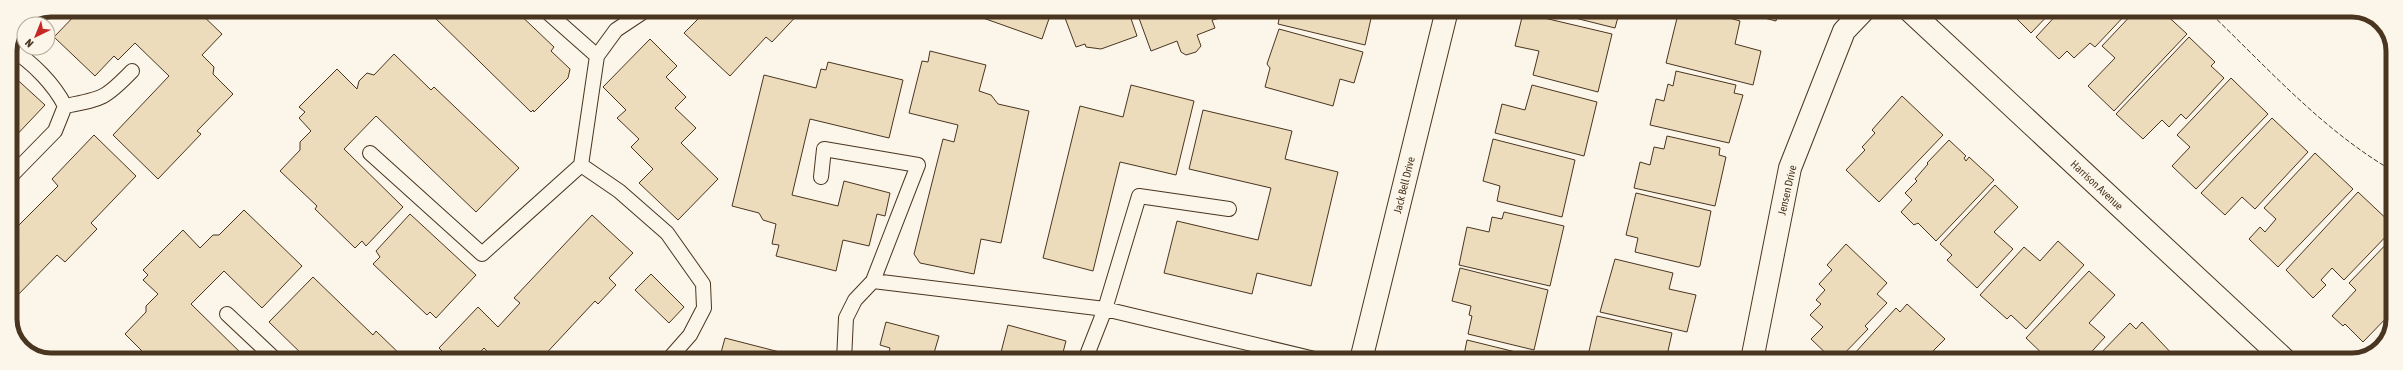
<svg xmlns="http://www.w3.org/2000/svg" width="2403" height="370" font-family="'Asap Condensed',sans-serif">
	<rect width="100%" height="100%" fill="#fbf6e9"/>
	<!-- building -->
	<path fill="#ecdcbc" stroke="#4a3520" d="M80 10H153L156 12 158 10H197L222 34 202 55 214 67 213 74 233 94 197 131 201 134 158 179 113 135 169 76 135 43 118 60 114 56 95 76 54 37Z
		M434 10H515L554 47 551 51 570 69 568 78 534 112 533 110 531 112 431 14Z
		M573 10H594L581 18Z
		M703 10H802L772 42 766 37 730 76 684 33 704 13Z
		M970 10H1052L1042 39 969 13Z
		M1062 10H1128L1137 36 1101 49 1086 47 1085 44 1076 47Z
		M1136 10H1217L1220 18 1212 20 1215 28 1197 35 1201 46 1196 52 1186 55 1181 52 1177 41 1151 51Z
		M1281 10H1358L1372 14 1365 45 1278 24Z
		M1543 10H1620L1615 28Z
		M1679 10H1701L1740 21 1735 44 1761 51 1753 85 1666 63Z
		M1733 10H1778L1776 21Z
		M2008 10H2053L2031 33Z
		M2061 10H2127L2128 12 2095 47 2090 43 2074 58 2067 51 2059 59 2036 37Z
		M2136 10H2161L2187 34 2114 111 2088 86 2115 58 2102 46Z
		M1523 13 1612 34 1598 92 1533 75 1539 51 1515 46Z
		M1279 29 1363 52 1354 83 1340 79 1333 106 1265 87 1270 68 1267 64Z
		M2189 37 2215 62 2211 66 2224 78 2186 119 2181 114 2169 127 2162 120 2143 139 2116 114Z
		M650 39 677 66 666 77 686 97 675 108 696 128 681 143 718 179 678 220 639 183 653 169 631 147 639 139 617 118 626 110 603 87Z
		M930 51 986 65 979 91 991 95 998 104 1029 111 1001 243 981 239 974 274 920 263 914 254 943 139 954 142 958 125 909 113 922 61 928 62Z
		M394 54 431 90 434 87 519 168 476 212 376 116 344 149 403 207 366 246 362 241 355 248 315 209 317 206 280 171 300 150V142L311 131 299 118 305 112 299 107 337 69 357 89 359 81 367 73 374 75Z
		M828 62 903 80 889 138 810 119 792 195 838 206 844 181 890 193 885 216 877 214 869 246 843 240 836 271 776 256 779 245 772 244 776 224 763 220 759 213 732 206 764 75 816 88 821 69 826 70Z
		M1676 71 1736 85 1734 93 1743 95 1729 143 1650 125 1656 99 1664 101 1668 84 1673 86Z
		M10 73 45 105 10 142Z
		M2231 78 2268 114 2196 189 2172 166 2190 147 2177 135Z
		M1131 85 1194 101 1176 175 1120 162 1093 271 1043 258 1080 106 1123 117Z
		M1532 85 1597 102 1584 156 1495 133 1502 104 1525 110Z
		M1902 96 1943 135 1879 202 1846 170 1865 150 1862 147 1875 133 1872 130Z
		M1203 110 1292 131 1285 159 1338 172 1311 286 1257 273 1252 294 1164 273 1177 221 1258 240 1271 188 1189 169Z
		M2272 118 2308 152 2255 209 2242 197 2225 215 2201 193Z
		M94 135 136 176 91 223 97 229 65 262 57 255 11 302 10 228 16 222 19 225 58 186 52 179Z
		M1667 136 1720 148 1719 155 1726 157 1715 206 1634 188 1640 162 1650 165 1654 147 1664 149Z
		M1493 139 1575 160 1562 217 1497 201 1500 186 1483 181Z
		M1949 140 1966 156 1964 158 1966 161 1969 157 1994 180 1936 241 1918 223 1914 225 1901 212 1912 200 1905 193 1917 181 1915 179 1928 164 1927 163Z
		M2315 153 2353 189 2278 267 2249 239 2260 227 2265 232 2276 219 2264 208Z
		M1995 185 2018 207 1994 232 2013 249 1977 288 1947 260 1952 255 1940 244Z
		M2358 192 2393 225V229L2344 280 2332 268 2321 280 2326 285 2313 298 2286 270Z
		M1636 193 1711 211 1700 266 1698 267 1635 252 1638 238 1626 235Z
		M244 210 302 266 262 308 224 271 191 304 248 360H151L125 334 146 312V306L158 294 143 280 148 275 143 270 183 230 200 248 213 235H219Z
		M1504 212 1564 226 1550 286 1459 265 1467 227 1489 232 1492 217 1502 219Z
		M410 214 476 275 436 318 430 312 427 315 373 264 380 257 376 251Z
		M592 215 633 253 609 278 616 285 598 304 595 301 540 360H496L484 348 473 360H451L439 348 478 307 498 327 520 303 514 298Z
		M2393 237V311L2363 342 2345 324 2343 326 2332 316 2356 290 2349 283Z
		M2058 241 2084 265 2026 329 2011 315 2007 319 1980 295 2024 247 2040 261Z
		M1846 244 1887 283 1877 294 1887 303 1865 326 1868 329 1838 360H1833L1811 339 1823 327 1810 315 1821 304 1816 300 1825 290 1819 284 1832 270 1827 265Z
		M1615 259 1673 273 1669 289 1696 295 1687 332 1600 312Z
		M1460 268 1548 290 1534 350 1468 334 1472 316 1469 315 1471 306 1452 301Z
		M2089 271 2115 295 2089 323 2105 337 2084 360H2049L2026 338Z
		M651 274 684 307 669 323 635 290Z
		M313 277 373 335 376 331 406 360H308L269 322Z
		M1907 304 1945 339 1931 353 1933 355 1928 360H1860L1854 354 1896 308 1900 312Z
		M1597 316 1672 333 1666 360H1587Z
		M886 322 939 336 932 360H887L890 348 880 345Z
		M2142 322 2175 357 2173 360H2094L2130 323 2136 329Z
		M2393 323 2379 350 2373 352 2369 349Z
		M1008 325 1066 341 1061 360H999Z
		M725 338 799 357V360H719Z
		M1467 340 1532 356 1531 360H1463Z
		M1953 353 1960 360H1946Z
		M1144 356 1160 360H1143Z"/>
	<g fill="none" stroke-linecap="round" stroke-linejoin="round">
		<defs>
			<path id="service" d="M545 10 597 56
				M65 106C102 99 105 99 132 71
				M370 153 482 254 581 165 619 191 667 233 703 284 704 308 690 335 668 360
				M581 165 597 56 616 30 646 10
				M10 177 55 131 65 106C54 84 32 62 11 49
				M821 177 824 149 918 165 873 281 855 300 846 318 844 360
				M873 281 1105 309 1319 360
				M227 314 276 360
				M1085 360 1105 309 1139 196 1229 209"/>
			<path id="minor" d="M1909 10 2285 360
				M1361 360 1447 10
				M1752 360 1790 168 1844 31 1864 10"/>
		</defs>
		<!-- service casing -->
		<use href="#service" stroke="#4a3520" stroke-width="16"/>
		<!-- minor casing -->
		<use href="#minor" stroke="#4a3520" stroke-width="24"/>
		<!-- service -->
		<use href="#service" stroke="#fbf6e9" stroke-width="14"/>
		<!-- minor -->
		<use href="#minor" stroke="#fbf6e9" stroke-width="22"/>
		<!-- fence -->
		<path stroke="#4a3520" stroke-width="1" stroke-dasharray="5 2" stroke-linecap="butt" d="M2207 10C2266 66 2322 130 2393 171"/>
	</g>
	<g text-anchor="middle" stroke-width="3" stroke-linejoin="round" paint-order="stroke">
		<!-- street labels -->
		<g font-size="11" fill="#4a3520" stroke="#fbf6e9">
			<text transform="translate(1404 185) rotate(-76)" y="4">Jack Bell Drive</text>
			<text transform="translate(2097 185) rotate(43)" y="4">Harrison Avenue</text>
			<text transform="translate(1787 190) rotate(-77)" y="4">Jensen Drive</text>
		</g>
	</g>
	<!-- crop -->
	<path d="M0 0H2403V370H0ZM51 17H2352A34 34 0 0 1 2386 51V319A34 34 0 0 1 2352 353H51A34 34 0 0 1 17 319V51A34 34 0 0 1 51 17Z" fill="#fbf6e9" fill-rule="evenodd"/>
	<path fill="none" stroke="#4a3520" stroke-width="5" d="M51 17H2352A34 34 0 0 1 2386 51V319A34 34 0 0 1 2352 353H51A34 34 0 0 1 17 319V51A34 34 0 0 1 51 17Z"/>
	<!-- north arrow -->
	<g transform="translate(36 36) rotate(223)"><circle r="19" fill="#fbf6e9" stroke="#b4a999"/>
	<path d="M0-3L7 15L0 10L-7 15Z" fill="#c62828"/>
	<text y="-6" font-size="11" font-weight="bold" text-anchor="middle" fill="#4a3520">N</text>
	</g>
</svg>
